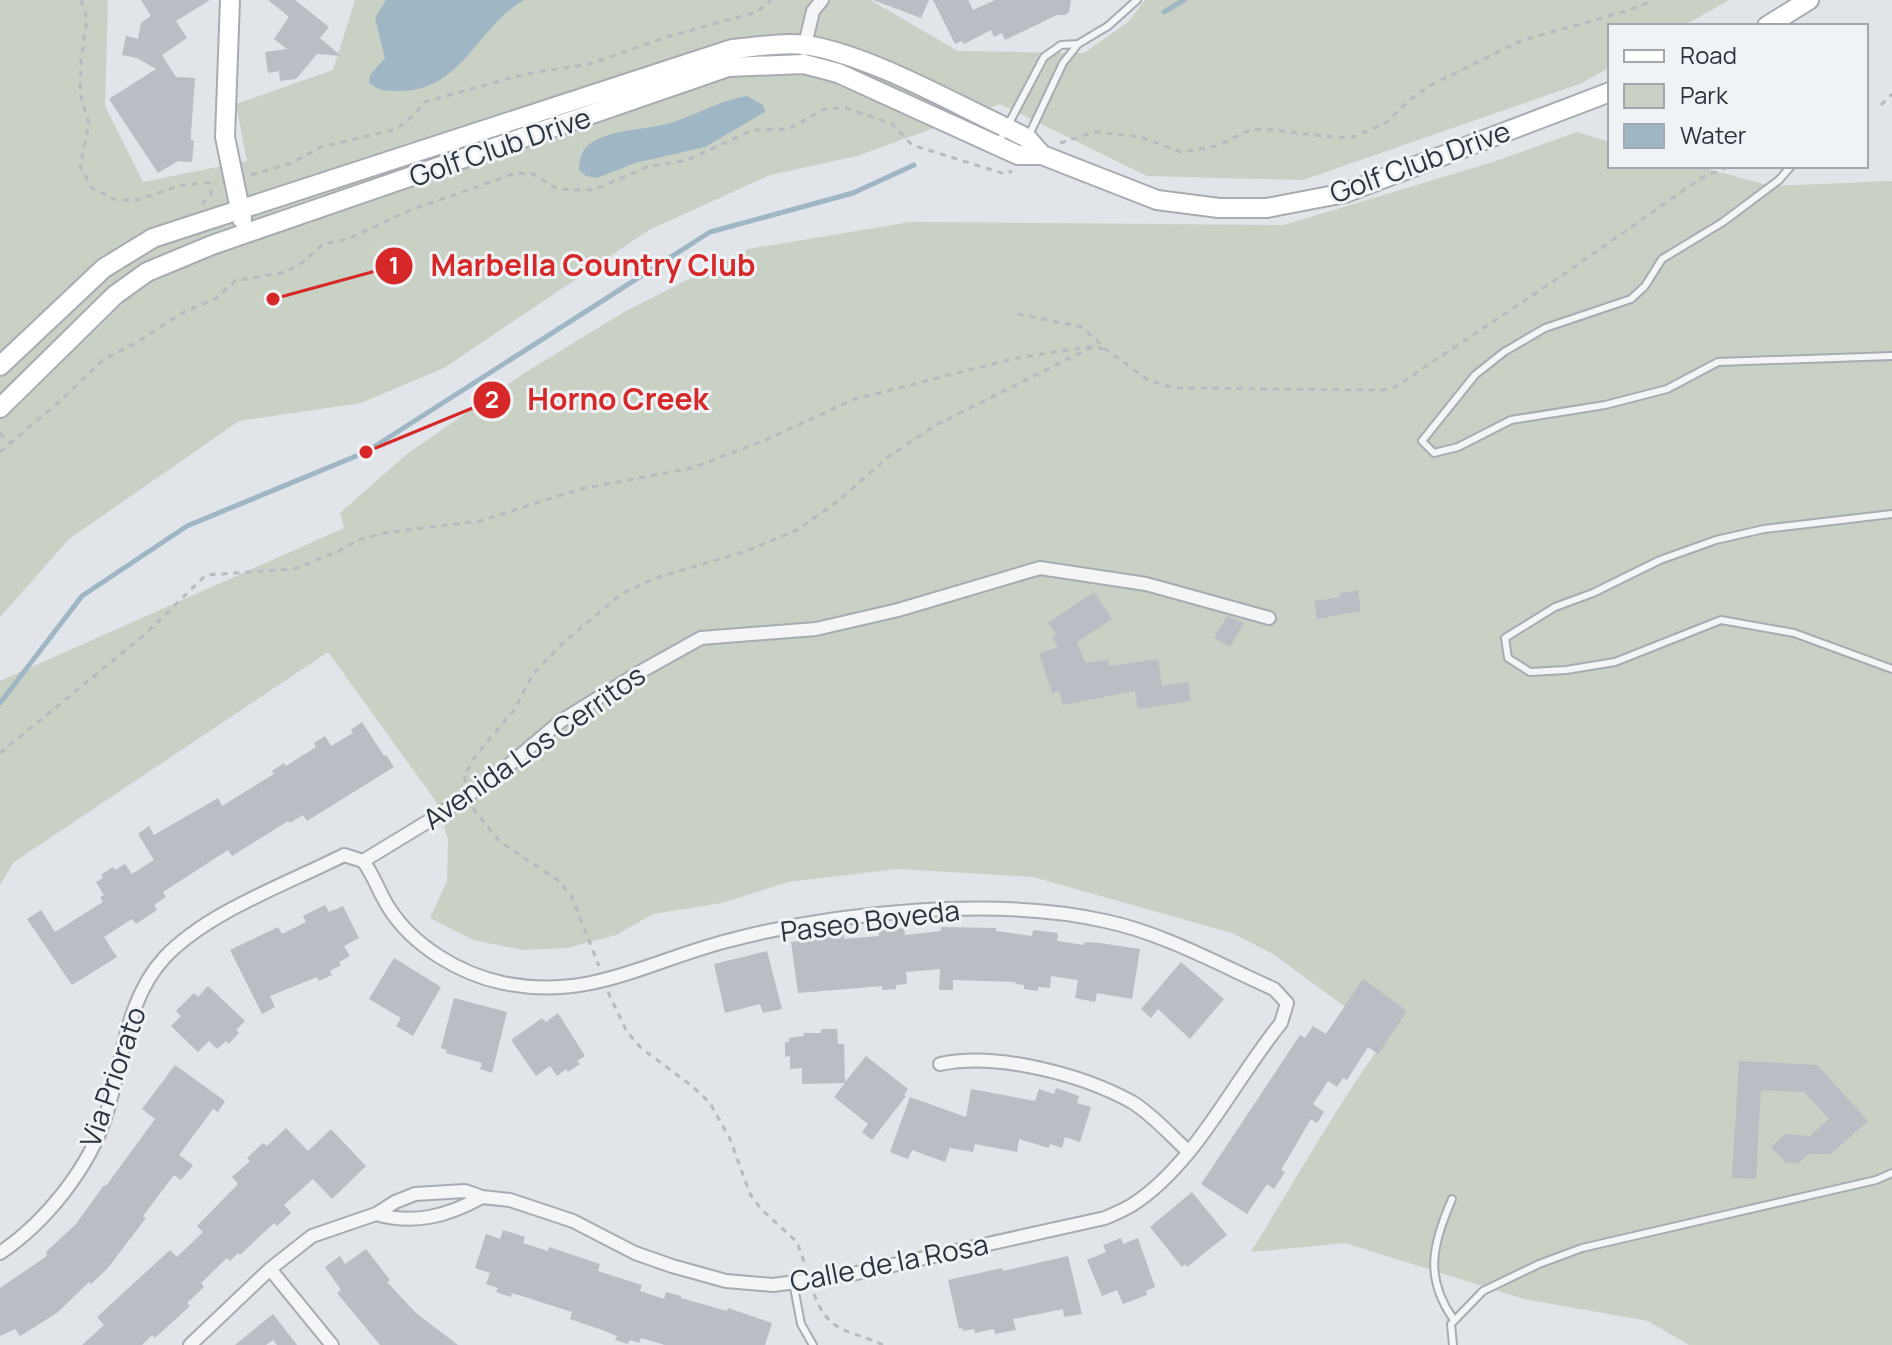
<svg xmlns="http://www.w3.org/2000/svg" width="1892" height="1345" font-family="Manrope,sans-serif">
	<rect width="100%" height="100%" fill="#e1e4e8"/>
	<!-- green -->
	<path fill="#c8d1c3" d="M0 0H108L105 106 143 182 247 161 236 104 333 70 355 0H870L958 51 1084 53 1128 22 1145 0H1729L1683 26H1610V67L1582 83 1303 180 1147 176 1000 104 857 156 770 175 649 230 444 368 361 403 239 421 69 539 0 617Z
		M1577 132 1610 142V166H1697L1771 186 1892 181V1345H1689L1648 1321 1524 1299 1345 1243 1251 1252C1293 1184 1332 1114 1378 1049L1366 1022 1273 954 1232 933 1033 877 897 869 788 882 722 903 653 914 616 935 567 948 523 950 473 940 430 918 447 881 448 839 435 800 328 652 14 862 0 885V681L344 528 340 513 407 454 526 372 624 312 748 249 910 222 1284 225 1493 162Z"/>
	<!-- water -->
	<path fill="#9fb6c4" d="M386 0H524C479 25 463 88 404 91 390 91 380 92 369 83L370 75 385 58 375 18Z
		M747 96 763 105 765 112 705 147 635 163 597 178 586 176 579 170C579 160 582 149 591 143 616 127 649 131 676 121 700 113 721 100 747 96Z"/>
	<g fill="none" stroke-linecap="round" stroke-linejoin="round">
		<!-- stream -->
		<path stroke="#9fb6c4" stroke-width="5" d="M1164 12 1184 0
			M0 703 82 596 187 526 366 452 710 232 853 193 914 165"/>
	</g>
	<!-- building -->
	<path fill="#b8bec4" d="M141 0H210L176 21 187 38 162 55 176 77 195 78 191 134V140L194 141 192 162 178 161 158 173 109 99 156 69 137 58 122 55 126 36 138 39 141 23 151 16Z
		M268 0H295L329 27 320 38 341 56 317 54 296 79 280 81 279 71 268 73 265 52 287 49 274 39 289 17Z
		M873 0H929L921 18Z
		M933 0H968L973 10 995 0H1071L1069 12 1065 15H1057L1005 40 1002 33 994 37 991 30 964 44 962 41 955 44Z
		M1358 590 1361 611 1317 619 1314 601 1341 597 1340 593Z
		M1094 592 1112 619 1077 642 1085 663 1108 660 1109 666 1158 659 1162 686 1188 682 1191 701 1138 709 1135 691 1063 705 1059 691 1052 693 1039 654 1058 647 1052 638 1057 635 1048 623Z
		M1227 616 1244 623 1230 647 1214 638Z
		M362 722 384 756 386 755 394 767 307 821 303 815 290 823 288 821 232 856 228 850 163 892 166 897 154 905 157 910 136 924 132 919 104 937 117 957 72 985 27 919 41 910 55 932 103 902 100 897 104 895 96 882 103 878 101 875 113 867 115 870 125 864 132 874 154 860 138 834 149 826 154 835 218 798 222 806 274 774 272 771 284 763 286 766 316 747 314 743 325 736 331 746 353 733 351 730Z
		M325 905 329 912 343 906 359 938 344 946 350 956 339 962 341 965 330 971 332 975 319 981 317 977 270 996 275 1007 262 1014 230 950 278 927 282 934 306 922 303 916Z
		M941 927 996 928V931L1032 936 1033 930 1058 933 1057 941 1084 945 1085 942 1100 943 1140 949 1132 999 1097 993 1095 1002 1075 998 1078 980 1051 976 1050 988 1038 987V991L1024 989V985L1015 984 1016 982 953 980V990H939L940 969 906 972 907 984 896 985V989L882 990V986L798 993 791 942 844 935V939L879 936V930L904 928 905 935 941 931Z
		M767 951 782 1009 763 1013 760 1004 725 1013 714 964Z
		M394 958 441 987 413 1036 396 1026 401 1018 369 999Z
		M1181 962 1224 999 1190 1039 1158 1009 1151 1018 1141 1009Z
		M1363 979 1407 1011 1378 1054 1368 1047 1347 1080 1343 1078 1337 1087 1328 1081 1313 1104 1324 1112 1317 1123 1311 1119 1281 1170 1285 1172 1274 1189 1267 1184 1247 1214 1201 1184 1300 1035 1305 1038 1313 1026 1326 1034Z
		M208 986 245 1021 236 1030 239 1033 229 1044 226 1041 217 1049 209 1041 198 1052 171 1026 181 1016 176 1011 194 993 198 997Z
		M454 998 507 1012 492 1073 480 1069 482 1063 446 1053 447 1050 441 1048Z
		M558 1013 585 1056 577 1061 580 1064 568 1072 566 1069 557 1076 550 1066 536 1076 511 1040 542 1018 546 1022Z
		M821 1029H837L838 1044H844L845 1082 866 1056 908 1089 904 1095 906 1096 872 1140 862 1132 868 1124 834 1097 845 1083 802 1084V1068L790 1069V1056L785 1057V1042H789V1038L804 1036 803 1033H821Z
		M1739 1061 1817 1065 1868 1121 1831 1154H1809L1798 1163H1786L1771 1147 1785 1134 1810 1136 1829 1119 1804 1092 1761 1090 1756 1179 1732 1178Z
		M175 1065 225 1101 218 1112 213 1109 179 1155 193 1165 181 1180 174 1175 143 1216 146 1218 107 1269 91 1284 89 1282 57 1313 20 1336 15 1329 0 1336V1288L47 1256 46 1252 76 1224 104 1185 106 1186 155 1119 142 1109Z
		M1056 1088 1079 1096 1077 1103 1091 1107 1080 1142 1065 1137 1062 1148 1050 1144 1049 1148 1019 1139 1017 1152 975 1144 973 1152 950 1148 945 1162 912 1150 908 1159 890 1152 910 1097 966 1117 971 1089 1035 1101 1039 1089 1054 1094Z
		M286 1128 308 1151 331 1129 366 1166 332 1199 313 1179 284 1205 291 1213 277 1226 274 1223 240 1255 238 1253 230 1261 227 1258 201 1283 204 1287 187 1303 190 1306 155 1338 152 1335 142 1345H82L104 1325 97 1317 170 1250 177 1257 203 1232 197 1226 238 1184 232 1177 250 1161 247 1158 263 1143 267 1146Z
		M1192 1192 1227 1235 1187 1267 1185 1264 1182 1267 1150 1227Z
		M503 1230 525 1237 523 1243 548 1251 549 1247 600 1264 598 1271 642 1285 640 1291 664 1299 666 1292 681 1296V1298L727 1311 728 1308 772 1323 765 1345H665L641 1338 639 1343 630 1340 628 1344 615 1340 617 1336 605 1331 570 1319 572 1312 512 1293 511 1297 496 1292 498 1288 486 1284 490 1273 475 1268 486 1234 500 1239Z
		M1121 1238 1123 1244 1138 1238 1155 1287 1146 1291 1147 1295 1123 1304 1117 1290 1102 1296 1087 1260 1106 1252 1103 1245Z
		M366 1249 390 1280 387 1282 416 1313 458 1345H380L337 1293 341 1290 325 1267 340 1256 345 1264Z
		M1068 1256 1082 1314 1064 1317 1063 1309 1013 1319 1016 1330 995 1334 994 1329 975 1333 974 1329 963 1331V1328L959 1329 948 1280 1002 1268 1003 1271Z
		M273 1314 297 1345H277L273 1340 266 1345H235Z"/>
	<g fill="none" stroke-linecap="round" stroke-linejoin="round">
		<defs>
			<path id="lane" d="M1029 135 1063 63 1078 44 1108 26 1137 0
				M998 144 1044 57 1061 45 1078 44
				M1791 166 1779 180 1723 222 1662 259 1645 286 1631 299 1545 328 1504 352 1475 375 1422 441 1434 453 1458 447 1511 420 1605 405 1667 389 1718 362 1892 356
				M1892 514 1764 529 1716 540 1660 560 1593 593 1555 607 1505 638 1508 658 1530 672 1566 670 1615 662 1721 620 1794 633 1892 669
				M1452 1199C1432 1245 1424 1278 1454 1320
				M793 1282 801 1324 813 1345
				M1453 1345 1451 1324 1483 1291 1539 1264 1582 1248 1876 1180 1892 1173"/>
			<path id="street" d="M804 49 813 11 822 0
				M363 861 437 816 496 776 561 721 640 672 701 638 816 629 898 610 1040 568 1146 584 1269 618
				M940 1064C996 1052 1081 1074 1132 1102 1152 1114 1171 1136 1188 1151
				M376 1214C414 1225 448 1216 482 1197
				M0 1253C46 1222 89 1168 106 1115 123 1062 125 1000 165 957 209 911 287 884 344 855L363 861
				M270 1269 332 1345
				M190 1345 270 1269 312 1236 376 1214 395 1202 415 1194 465 1191 482 1197 510 1200 573 1221 635 1253 672 1266 726 1281 773 1285 848 1275 1105 1218C1114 1214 1124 1210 1132 1205 1196 1164 1234 1080 1281 1023L1287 1003 1274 989C1220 965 1163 933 1105 921 994 896 836 912 727 941 649 961 589 1001 503 983 460 974 413 946 389 908 379 893 374 875 363 861"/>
			<path id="secondary" d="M230 0 225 137 242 219
				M1767 26 1809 0
				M0 366 104 268 153 238 732 49C756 47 782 42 806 45 869 55 949 101 1007 128L1027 138 1042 155
				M0 408 115 295 147 272 212 245 728 67 804 64 838 73 1018 155H1042L1157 200 1219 208H1267L1345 193 1610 92"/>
		</defs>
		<!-- lane casing -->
		<use href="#lane" stroke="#a7acb2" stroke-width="10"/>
		<!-- street casing -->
		<use href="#street" stroke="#a7acb2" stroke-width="16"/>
		<!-- secondary casing -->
		<use href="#secondary" stroke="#a7acb2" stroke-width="22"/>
		<!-- path -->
		<path stroke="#b7bbc0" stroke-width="3" stroke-dasharray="6 6" stroke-linecap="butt" d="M81 0 87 19 81 60 80 93 89 124 80 166 92 188 116 200H138L181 185 216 182
			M1881 105 1892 94
			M1060 143 1095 132 1141 137 1181 152 1217 146 1247 131 1264 129 1333 137H1353L1386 123 1409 100 1433 84 1523 40 1627 11 1654 0
			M251 175 292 163 321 147 397 129 416 113 424 102 525 74 589 64 670 36 757 12 771 0
			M202 204 211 195V183
			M1018 314 1082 327 1108 351 1148 380 1174 388 1382 390 1395 387 1560 277 1701 178 1730 166
			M0 433 11 444
			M0 452 59 402 103 360 137 342 184 312 215 299 235 281 285 272 302 263 323 244 348 239 408 211 516 173 533 174 557 189 593 190 647 167 687 160 753 130 789 129 824 109 846 108 892 124 912 145 1005 174 1012 171
			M0 753 143 636 206 575 294 569 339 551 358 540 384 533 480 521 580 489 692 468 768 439 852 400 1016 358 1094 346 1108 351
			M466 782 464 776 477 754 514 710 533 674 562 644 621 594 655 578 744 552 797 530 838 501 888 457 936 425 1094 346
			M473 808 499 841 559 881 572 897 599 966
			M608 992 627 1032 641 1048 692 1086 710 1103 730 1139 750 1194 761 1209 797 1242 806 1267
			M814 1294C829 1335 850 1329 883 1345"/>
		<!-- lane -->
		<use href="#lane" stroke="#f3f5f7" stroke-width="6"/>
		<!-- street -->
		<use href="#street" stroke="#f3f5f7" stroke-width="12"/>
		<!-- secondary -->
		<use href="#secondary" stroke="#fff" stroke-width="18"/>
	</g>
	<g text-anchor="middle" stroke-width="6" stroke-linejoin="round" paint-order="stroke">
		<!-- street labels -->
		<g font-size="28" fill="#2b343e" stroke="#f0f3f6">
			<text transform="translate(500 147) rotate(-19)" y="10">Golf Club Drive</text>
			<text transform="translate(1420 162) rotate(-20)" y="10">Golf Club Drive</text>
			<text transform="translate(534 747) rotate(-35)" y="10">Avenida Los Cerritos</text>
			<text transform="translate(870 921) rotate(-7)" y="10">Paseo Boveda</text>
			<text transform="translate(113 1077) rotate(-71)" y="10">Via Priorato</text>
			<text transform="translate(889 1263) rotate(-11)" y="10">Calle de la Rosa</text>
		</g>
	</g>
	<!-- callouts -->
	<path fill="none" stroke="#d62828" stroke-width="3" d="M273 299L394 266M366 452L492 400"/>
	<g fill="#d62828" stroke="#f0f3f6" stroke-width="3">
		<circle cx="273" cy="299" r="8"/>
		<circle cx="366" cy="452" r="8"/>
		<circle cx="394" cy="266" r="20"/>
		<circle cx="492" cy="400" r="20"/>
	</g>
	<g font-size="24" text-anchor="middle" font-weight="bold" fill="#fff">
		<text x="394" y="274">1</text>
		<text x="492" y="408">2</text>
	</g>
	<g font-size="30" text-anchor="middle" font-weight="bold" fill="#d62828" stroke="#f0f3f6" stroke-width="6" stroke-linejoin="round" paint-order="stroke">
		<text x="593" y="276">Marbella Country Club</text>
		<text x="618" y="410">Horno Creek</text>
	</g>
	<!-- legend -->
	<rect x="1608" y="24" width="260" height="144" fill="#f0f3f6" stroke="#a1a7ac" stroke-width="2"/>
	<rect x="1624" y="50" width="40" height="12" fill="#ffffff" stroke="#a1a7ac" stroke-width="2"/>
	<text x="1680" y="64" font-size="24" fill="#2b343e">Road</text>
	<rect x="1624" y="84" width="40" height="24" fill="#c8d1c3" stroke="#a1a7ac" stroke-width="2"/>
	<text x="1680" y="104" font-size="24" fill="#2b343e">Park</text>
	<rect x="1624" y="124" width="40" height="24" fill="#9fb6c4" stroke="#a1a7ac" stroke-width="2"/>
	<text x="1680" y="144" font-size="24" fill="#2b343e">Water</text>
</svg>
